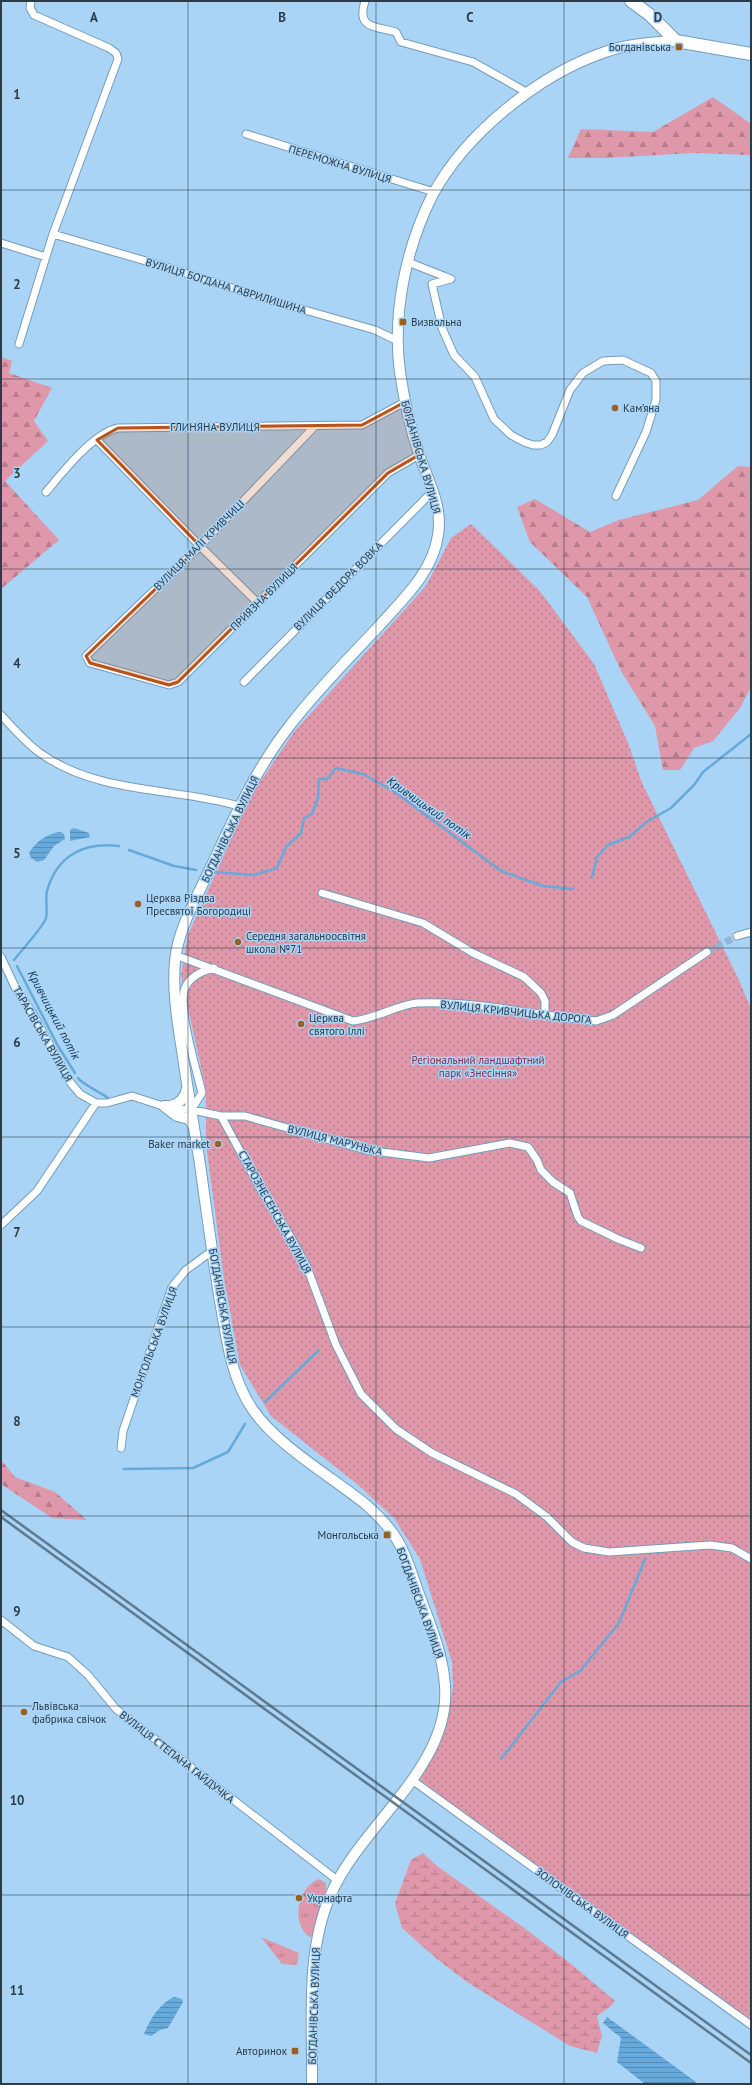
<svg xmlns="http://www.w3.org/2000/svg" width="752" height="2085" font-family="'PT Sans',sans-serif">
	<defs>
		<pattern id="grass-tufts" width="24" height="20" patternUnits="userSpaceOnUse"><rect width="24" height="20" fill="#df97aa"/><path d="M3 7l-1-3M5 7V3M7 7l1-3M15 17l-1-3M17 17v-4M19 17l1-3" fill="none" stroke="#b57c8c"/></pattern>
		<pattern id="forest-firs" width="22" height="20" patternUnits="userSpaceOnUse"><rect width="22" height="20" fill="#df97aa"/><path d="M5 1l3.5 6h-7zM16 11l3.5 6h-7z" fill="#b57c8c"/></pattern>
		<pattern id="wetland-marsh" width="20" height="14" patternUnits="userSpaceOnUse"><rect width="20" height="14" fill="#df97aa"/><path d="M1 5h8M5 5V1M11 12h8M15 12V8" fill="none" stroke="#b57c8c"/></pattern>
		<pattern id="park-dots" width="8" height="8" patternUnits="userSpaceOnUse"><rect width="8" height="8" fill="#df97aa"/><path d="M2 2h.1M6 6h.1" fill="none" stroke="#b57c8c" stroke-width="1.8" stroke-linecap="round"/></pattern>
		<pattern id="water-rules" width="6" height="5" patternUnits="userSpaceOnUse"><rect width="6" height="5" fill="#66aadb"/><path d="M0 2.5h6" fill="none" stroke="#548cb4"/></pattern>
	</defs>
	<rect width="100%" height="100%" fill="#a9d4f6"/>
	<!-- grass -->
	<path fill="url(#grass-tufts)" d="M319 1879 326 1883V1889L313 1936 310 1937C290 1924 298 1886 319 1879Z
		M261 1937 299 1953 297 1965 282 1964Z"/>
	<!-- forest -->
	<path fill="url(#forest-firs)" d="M713 97 751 124V155L693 153 605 158H568L581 129 653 132Z
		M1 357 12 361 9 373 52 388 34 421 48 441 5 481 59 540 1 589Z
		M738 466 751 467V687L740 708 713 741 694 748 680 770H663L655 726 621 671 587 597 530 542 517 507 535 499 590 532 619 520 698 500Z
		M1 1460 15 1477 55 1492 87 1520 52 1518 1 1484Z"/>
	<!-- wetland -->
	<path fill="url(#wetland-marsh)" d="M423 1853 437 1866 527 1930 570 1963 615 2001 611 2006 597 2016 602 2036 597 2053 570 2046 467 1982 437 1959 402 1928 395 1903 411 1860Z"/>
	<!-- park -->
	<path fill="url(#park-dots)" d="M471 524 539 590 594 664 628 743 642 783 739 980 751 1009V2021L422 1786 420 1778 434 1755 450 1704 453 1686 452 1662 420 1559 394 1518 357 1484 271 1416 240 1365 224 1279 206 1144V1090L181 975 188 935 250 797 294 732 426 586 451 538Z"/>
	<!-- water -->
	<path fill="url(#water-rules)" d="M74 828 89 833 90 837 70 841V830Z
		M60 832 64 834 65 839 54 846 44 860 37 862 31 858 29 853C35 842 48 833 60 832Z
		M174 1997 182 1999 183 2002 168 2028 160 2030 151 2036 144 2034C150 2019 160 2003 174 1997Z
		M607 2017 696 2082 695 2084H645L617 2062 621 2038 603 2023Z"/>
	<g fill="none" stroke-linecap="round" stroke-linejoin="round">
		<!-- stream -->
		<path stroke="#66aadb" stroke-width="2.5" d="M129 850 174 866 196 870
			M214 872 254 875 277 868 286 847 301 833 304 818 312 814 318 798 319 779H327L336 768 363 774 395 792 501 871 543 886 573 889
			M592 877 597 857 608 845 629 837 648 821 671 808 694 785 703 772 751 734
			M14 960C20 952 44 926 46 918 48 910 45 900 47 891 57 855 84 842 119 846
			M17 966 58 1046 75 1073
			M78 1078C81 1083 101 1093 108 1098
			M265 1402 319 1350
			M124 1469 193 1468 228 1452 245 1424
			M501 1759 561 1682 580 1671 619 1623 645 1559"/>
		<!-- minor-tunnel -->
		<path stroke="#90b6d3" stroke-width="7" stroke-dasharray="7 3.5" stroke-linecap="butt" d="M707 952 737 936"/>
		<defs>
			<path id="minor" d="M365 1C356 29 375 26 396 32L401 42 473 62 528 93
				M246 134 434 192
				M53 234 163 266 280 303 375 330 398 341
				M1 243 46 257
				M408 262 451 279 432 284 442 328 454 355 475 377 494 419 511 435 524 442 533 445H541L547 442 552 435 570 390 583 373 603 361 623 360 651 373 656 381V400L646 432 616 496
				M19 344 53 234 118 59 116 53 109 48 34 15 30 8 31 1
				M315 426 200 546 86 656 90 663 169 685 178 682 388 473 419 455
				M97 440 200 546 258 603
				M46 492C63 472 92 434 118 428L362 425 405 402
				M244 682 433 491
				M1 715C13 728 26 743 40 753 99 795 174 787 239 806
				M322 893 423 923 473 953 524 977 541 993 545 1001V1015
				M737 936 751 932
				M175 955 353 1021C375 1019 397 1005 417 1003 477 1000 537 1016 596 1021L613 1015 707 952
				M1 957 16 989 32 1012 70 1082 80 1094 96 1103H107L132 1096 175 1110 188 1109 221 1116 261 1190 290 1236 307 1267 336 1345 361 1394 396 1429 432 1453 516 1494 547 1517 572 1542 584 1548 609 1552 710 1545 732 1548 751 1559
				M191 1110 202 1093C197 1071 177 1006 185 988 190 976 202 971 214 968
				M221 1116H245L366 1150 429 1158 510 1143 528 1147 537 1160 541 1170 553 1182 570 1193 578 1217 581 1221 618 1239 641 1248
				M1 1225 37 1191 96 1103
				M121 1448 123 1431 172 1287 186 1270 212 1251
				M1 1620 34 1646 68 1657 88 1675 116 1709 337 1880
				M412 1780 751 2025"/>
			<path id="secondary" d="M164 1106 177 1116 189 1119 193 1126
				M164 1106C176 1107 185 1100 187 1088
				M312 2084C313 2021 305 1952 331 1894 361 1825 451 1767 445 1686 443 1654 430 1624 419 1594 412 1575 407 1555 396 1538 387 1524 376 1513 364 1503 329 1475 278 1446 253 1410 230 1377 226 1334 219 1295 212 1252 206 1208 200 1164 194 1128 188 1092 183 1057 178 1024 172 993 175 961 178 929 196 899 209 871 233 820 256 768 291 724 318 689 350 657 380 625 403 599 433 572 438 535 443 506 428 481 419 454 410 428 404 400 400 372 392 314 406 248 432 196 465 134 538 75 605 52 627 44 652 42 676 41"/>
			<path id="primary" d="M631 1 650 15 676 41 751 54"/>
		</defs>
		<!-- minor casing -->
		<use href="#minor" stroke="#739dbc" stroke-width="9"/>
		<!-- secondary casing -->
		<use href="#secondary" stroke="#739dbc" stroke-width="12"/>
		<!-- primary casing -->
		<use href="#primary" stroke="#739dbc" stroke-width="14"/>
		<!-- minor -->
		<use href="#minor" stroke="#fff" stroke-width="7"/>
		<!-- secondary -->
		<use href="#secondary" stroke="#fff" stroke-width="10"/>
		<!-- primary -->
		<use href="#primary" stroke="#fff" stroke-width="12"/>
		<!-- rail -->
		<path stroke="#5e7a90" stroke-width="2.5" d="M1 1510 751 2055
			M1 1517 751 2063"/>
	</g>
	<!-- marked area -->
	<path fill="#b8521b" fill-opacity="0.2" stroke="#b8521b" stroke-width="3" stroke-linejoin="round" d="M405 402 419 455 388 473 178 682 169 685 90 663 86 656 200 546 97 440 118 428 362 425Z"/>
	<!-- grid -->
	<path fill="none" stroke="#2a3c49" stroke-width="1" stroke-opacity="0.55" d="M188 1V2084M376 1V2084M564 1V2084M1 190H751M1 379H751M1 569H751M1 758H751M1 948H751M1 1137H751M1 1327H751M1 1516H751M1 1706H751M1 1895H751"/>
	<!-- markers -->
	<g fill="#9b5f21" stroke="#a9d4f6" stroke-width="1.5">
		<rect x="675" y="43" width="8" height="8" rx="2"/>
		<rect x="399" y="318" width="8" height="8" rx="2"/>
		<circle cx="615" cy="408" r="4"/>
		<circle cx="138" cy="904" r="4"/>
		<circle cx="238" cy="942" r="4"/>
		<circle cx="301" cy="1024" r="4"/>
		<circle cx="218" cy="1144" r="4"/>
		<rect x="383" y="1531" width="8" height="8" rx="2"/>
		<circle cx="24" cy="1712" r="4"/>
		<circle cx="299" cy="1898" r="4"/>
		<rect x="291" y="2047" width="8" height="8" rx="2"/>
	</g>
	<g text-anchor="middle" stroke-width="3" stroke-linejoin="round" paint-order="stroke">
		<!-- poi labels -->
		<g font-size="11" fill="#2a3c49" stroke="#a9d4f6" text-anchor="start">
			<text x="671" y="51" text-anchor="end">Богданівська</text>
			<text x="411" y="326">Визвольна</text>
			<text x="623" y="412">Кам’яна</text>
			<text x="146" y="902">Церква Різдва<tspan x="146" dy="13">Пресвятої Богородиці</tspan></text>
			<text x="246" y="940">Середня загальноосвітня<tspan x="246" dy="13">школа №71</tspan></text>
			<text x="309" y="1022">Церква<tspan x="309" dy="13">святого Іллі</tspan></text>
			<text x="210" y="1148" text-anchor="end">Baker market</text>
			<text x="379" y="1539" text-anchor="end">Монгольська</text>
			<text x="32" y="1710">Львівська<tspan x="32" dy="13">фабрика свічок</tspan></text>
			<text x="307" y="1902">Укрнафта</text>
			<text x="287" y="2055" text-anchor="end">Авторинок</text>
		</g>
		<!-- street labels -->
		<g font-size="11" fill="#2a3c49" stroke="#a9d4f6">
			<text transform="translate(340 164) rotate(17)" y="4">ПЕРЕМОЖНА ВУЛИЦЯ</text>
			<text transform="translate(226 286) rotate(17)" y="4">ВУЛИЦЯ БОГДАНА ГАВРИЛИШИНА</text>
			<text x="215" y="431">ГЛИНЯНА ВУЛИЦЯ</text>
			<text transform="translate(421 457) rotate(74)" y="4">БОГДАНІВСЬКА ВУЛИЦЯ</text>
			<text transform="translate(199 545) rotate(-45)" y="4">ВУЛИЦЯ МАЛІ КРИВЧИЦІ</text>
			<text transform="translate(338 586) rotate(-45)" y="4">ВУЛИЦЯ ФЕДОРА ВОВКА</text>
			<text transform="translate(264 597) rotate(-45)" y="4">ПРИЯЗНА ВУЛИЦЯ</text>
			<text transform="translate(230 829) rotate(-64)" y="4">БОГДАНІВСЬКА ВУЛИЦЯ</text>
			<text transform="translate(516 1012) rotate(6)" y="4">ВУЛИЦЯ КРИВЧИЦЬКА ДОРОГА</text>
			<text transform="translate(43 1034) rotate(60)" y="4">ТАРАСІВСЬКА ВУЛИЦЯ</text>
			<text transform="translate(335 1140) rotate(14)" y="4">ВУЛИЦЯ МАРУНЬКА</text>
			<text transform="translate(275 1212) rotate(61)" y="4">СТАРОЗНЕСЕНСЬКА ВУЛИЦЯ</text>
			<text transform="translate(223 1306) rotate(80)" y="4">БОГДАНІВСЬКА ВУЛИЦЯ</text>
			<text transform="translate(154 1342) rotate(-70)" y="4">МОНГОЛЬСЬКА ВУЛИЦЯ</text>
			<text transform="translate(420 1603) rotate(70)" y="4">БОГДАНІВСЬКА ВУЛИЦЯ</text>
			<text transform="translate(177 1757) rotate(38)" y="4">ВУЛИЦЯ СТЕПАНА ГАЙДУЧКА</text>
			<text transform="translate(582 1903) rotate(36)" y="4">ЗОЛОЧІВСЬКА ВУЛИЦЯ</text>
			<text transform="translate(314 2006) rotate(-88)" y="4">БОГДАНІВСЬКА ВУЛИЦЯ</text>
		</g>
		<!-- park labels -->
		<g font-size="11" fill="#8a2d4e" stroke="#a9d4f6">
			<text x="478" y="1064">Регіональний ландшафтний<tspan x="478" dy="13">парк «Знесіння»</tspan></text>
		</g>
		<!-- water labels -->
		<g font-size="12" font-style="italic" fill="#133045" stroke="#a9d4f6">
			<text transform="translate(429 808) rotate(35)" y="4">Кривчицький потік</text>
			<text transform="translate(54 1015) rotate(62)" y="4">Кривчицький потік</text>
		</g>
	</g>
	<g font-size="13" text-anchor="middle" font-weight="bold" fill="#2a3c49" stroke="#a9d4f6" stroke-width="3" stroke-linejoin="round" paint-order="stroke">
		<text x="94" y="22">A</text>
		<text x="282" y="22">B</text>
		<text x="470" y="22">C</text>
		<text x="658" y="22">D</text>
		<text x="17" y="99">1</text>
		<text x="17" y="289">2</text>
		<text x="17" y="478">3</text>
		<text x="17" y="668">4</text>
		<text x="17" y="858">5</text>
		<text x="17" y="1047">6</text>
		<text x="17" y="1237">7</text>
		<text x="17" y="1426">8</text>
		<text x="17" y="1616">9</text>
		<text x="17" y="1805">10</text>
		<text x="17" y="1995">11</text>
	</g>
	<!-- border -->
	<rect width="752" height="2085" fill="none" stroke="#2a3c49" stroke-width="4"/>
</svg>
